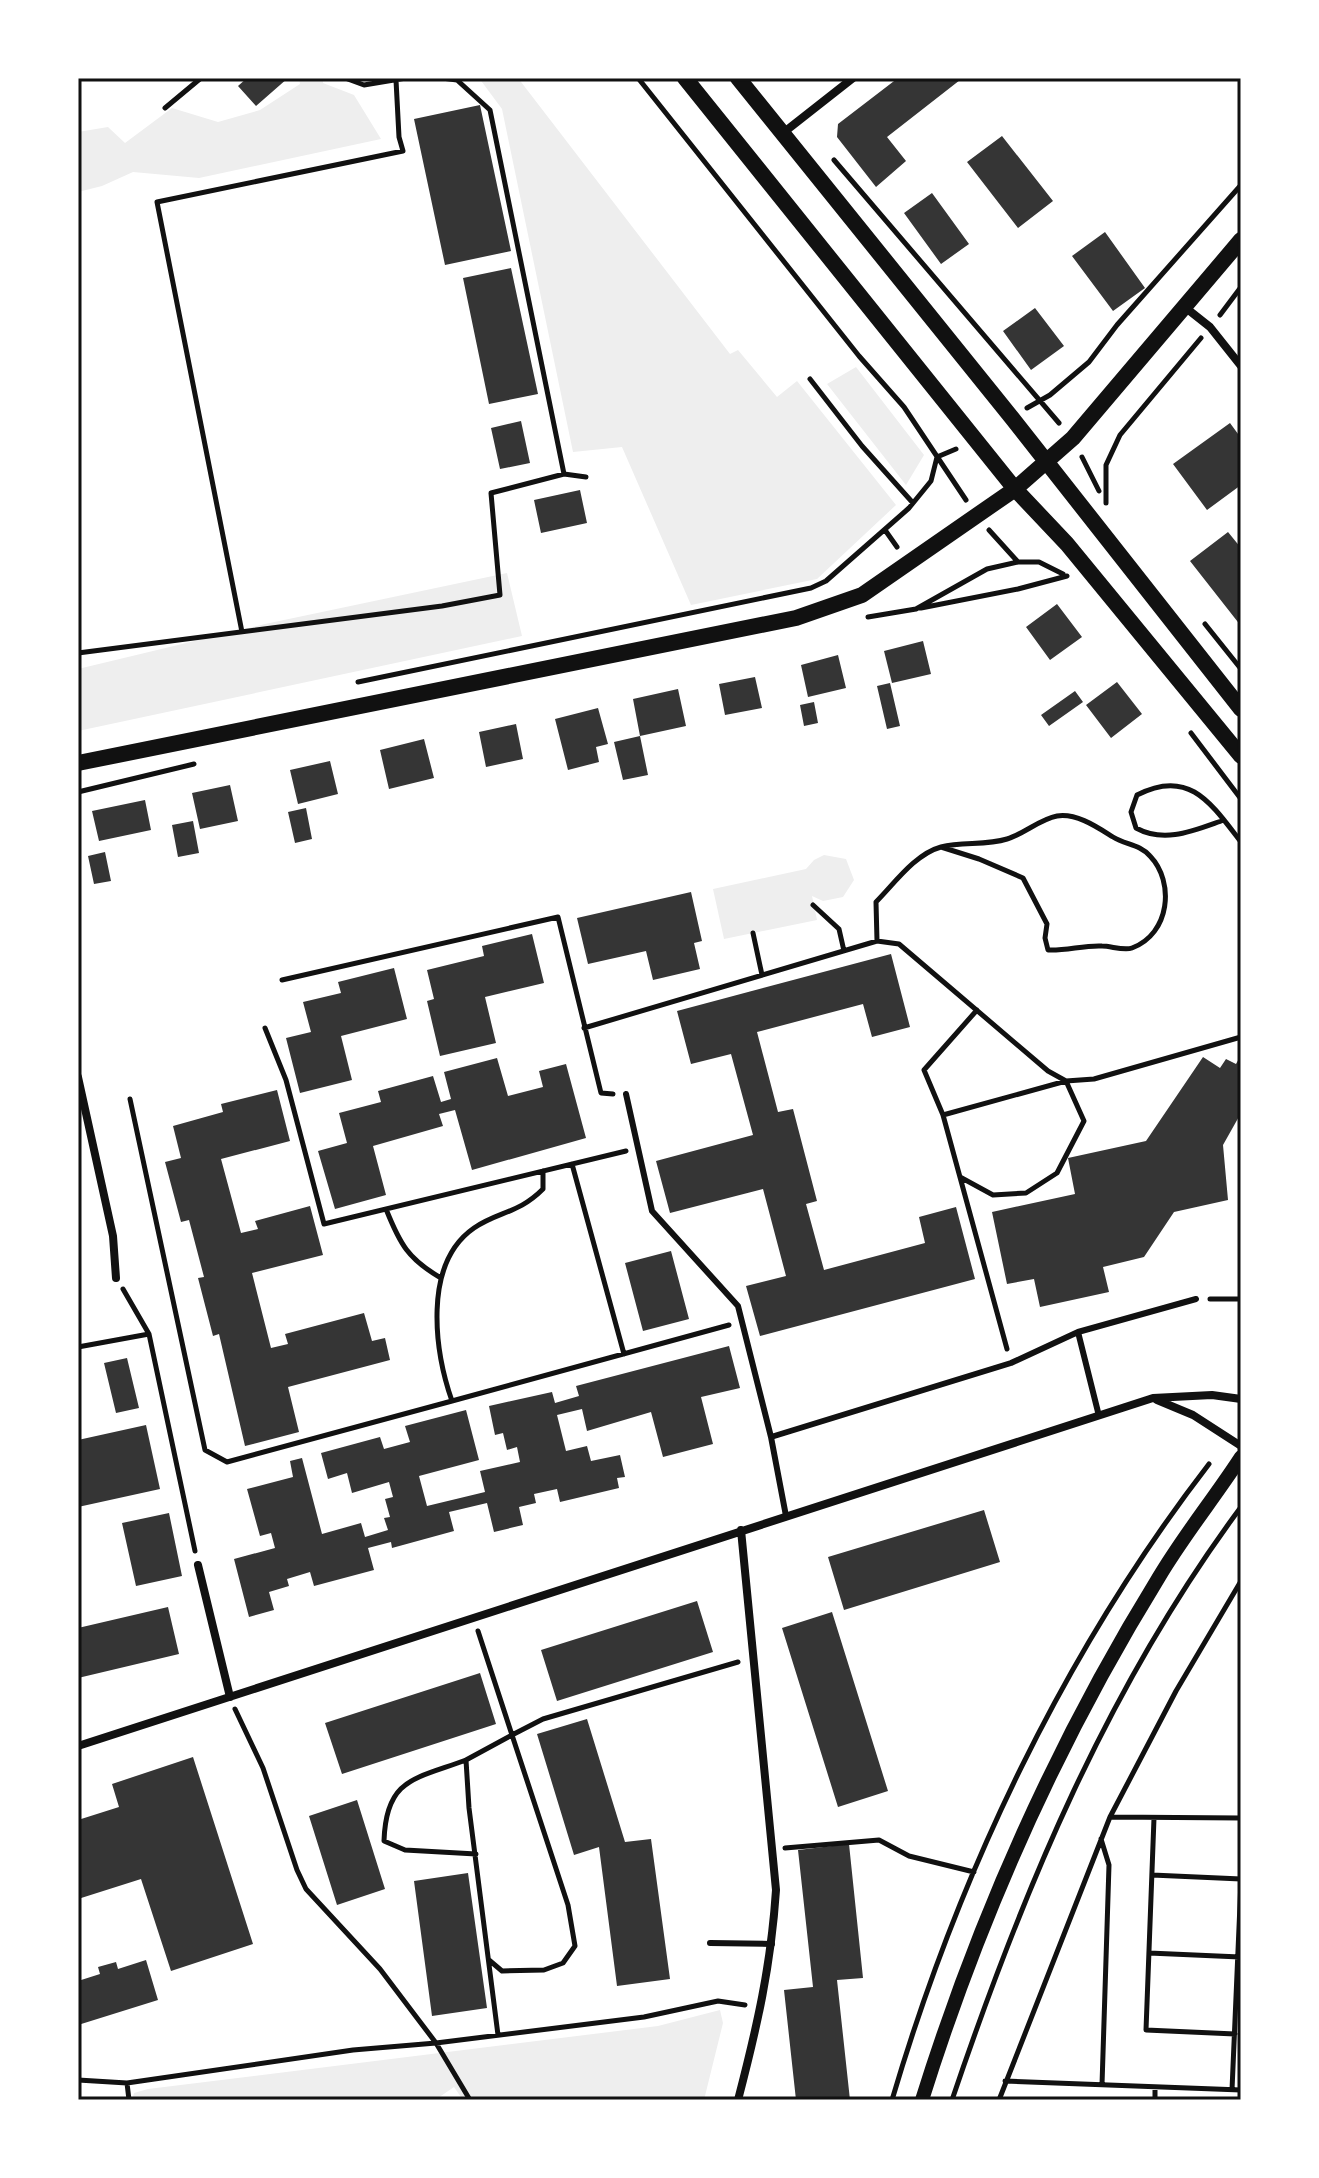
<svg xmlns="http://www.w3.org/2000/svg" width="1319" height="2178" font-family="'Varela Round',sans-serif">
	<rect width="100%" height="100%" fill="#fff"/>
	<!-- green -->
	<path fill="#eee" d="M299 78H323V83L354 95 381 139 199 178 133 172 102 186 78 192V132L108 127 125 143 172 108 218 122 260 110 300 84Z
		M479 78H518L730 354 738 350 777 397 797 381 896 505 817 579 691 605 622 447 573 452 502 109Z
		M856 367 924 455 906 485 827 384Z
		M507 573 522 636 78 731V669L265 624Z
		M824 855 846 859 854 880 843 897 823 901 812 896 817 920 724 939 713 889 806 869 814 860Z
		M720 2010 723 2023 704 2100H463L454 2087 435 2100H132L134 2093 148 2089 658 2026Z"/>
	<!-- building -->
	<path fill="#353535" d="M247 78H288L256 106 238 86Z
		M898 78H958L960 80 887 137 906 161 876 187 837 137 838 124Z
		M480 105 511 251 445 265 414 119Z
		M1002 136 1053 201 1018 228 967 162Z
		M932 193 969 244 941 264 904 213Z
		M1105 232 1145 288 1113 311 1072 256Z
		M511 268 538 394 489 404 463 278Z
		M1035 308 1064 346 1031 370 1003 331Z
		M521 421 530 463 500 469 491 428Z
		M1230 423 1241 438V485L1207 510 1173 464Z
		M580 490 587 523 541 533 534 500Z
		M1228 532 1241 548V626L1190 561Z
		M1057 604 1082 637 1050 660 1026 627Z
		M923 641 931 674 892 683 884 651Z
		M838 655 846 688 808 697 801 665Z
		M755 677 762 708 725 715 719 684Z
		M1117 682 1142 714 1111 738 1086 705Z
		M890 683 900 726 887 729 877 686Z
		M678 689 686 726 640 736 633 699Z
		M1075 691 1083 702 1049 726 1041 715Z
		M814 702 818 723 804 726 800 705Z
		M598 708 608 744 596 747 599 762 568 770 555 719Z
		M516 724 523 759 486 767 479 732Z
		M640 736 648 775 623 780 614 742Z
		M424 739 434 778 389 789 380 750Z
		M330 761 338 794 298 804 290 770Z
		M230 785 238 821 200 829 192 793Z
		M145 800 151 830 99 841 92 811Z
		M306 808 312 839 295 843 288 812Z
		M193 821 199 853 178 857 172 825Z
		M105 852 111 881 94 884 88 856Z
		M691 892 702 941 694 943 700 969 653 980 646 951 588 964 577 918Z
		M532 934 544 983 485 997 496 1043 440 1056 427 1001 434 999 427 970 484 956 482 946Z
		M891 954 910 1027 872 1037 863 1004 757 1032 778 1112 793 1109 817 1201 806 1204 824 1270 925 1243 919 1217 956 1207 975 1279 760 1336 746 1286 786 1276 763 1189 670 1213 656 1161 753 1135 731 1054 691 1064 677 1011Z
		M394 968 407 1019 341 1036 352 1080 300 1093 286 1038 311 1032 303 1002 341 993 338 982Z
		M1241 1055V1113L1223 1145 1228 1200 1174 1212 1144 1257 1103 1267 1109 1292 1040 1307 1034 1279 1007 1284 992 1212 1075 1194 1068 1158 1146 1141 1203 1057 1220 1068 1226 1059 1236 1064Z
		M497 1058 508 1096 543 1087 539 1071 566 1064 586 1138 472 1170 455 1110 439 1114 443 1126 373 1146 386 1195 335 1209 318 1151 347 1143 339 1113 381 1102 378 1091 433 1076 441 1102 451 1099 444 1072Z
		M277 1090 290 1141 221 1159 241 1233 258 1229 255 1221 310 1206 323 1255 252 1273 271 1348 288 1344 285 1334 364 1313 372 1341 385 1338 390 1360 288 1387 299 1432 245 1446 219 1334 213 1336 198 1278 204 1277 189 1220 181 1222 165 1162 181 1158 173 1126 223 1112 221 1104Z
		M671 1251 689 1319 643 1331 625 1263Z
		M729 1346 740 1388 701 1397 713 1444 663 1457 651 1412 587 1431 582 1409 557 1415 566 1451 587 1446 591 1461 620 1455 625 1477 617 1478 619 1488 560 1502 557 1489 534 1494 536 1503 519 1507 523 1525 494 1532 487 1503 449 1512 454 1531 392 1548 391 1542 368 1548 374 1570 314 1586 310 1572 287 1579 289 1586 269 1592 274 1610 249 1617 234 1559 275 1548 271 1533 260 1536 247 1489 293 1477 290 1461 302 1458 322 1534 361 1523 365 1537 388 1530 384 1518 390 1517 385 1499 393 1497 389 1482 352 1493 347 1473 328 1479 321 1453 380 1437 384 1449 410 1442 405 1426 466 1410 479 1460 419 1476 427 1506 485 1492 480 1471 520 1462 517 1447 507 1450 503 1433 495 1435 489 1406 552 1392 555 1403 579 1396 576 1386Z
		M127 1358 139 1408 116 1413 104 1363Z
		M146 1425 160 1489 78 1507V1440Z
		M984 1510 1000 1562 844 1610 828 1557Z
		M169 1513 182 1576 136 1586 122 1523Z
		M697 1601 713 1652 557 1701 541 1650Z
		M168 1607 179 1654 78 1678V1628Z
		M832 1612 888 1791 838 1807 782 1628Z
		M480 1673 496 1724 342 1774 325 1723Z
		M587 1719 625 1842 651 1839 670 1979 617 1986 599 1847 574 1855 537 1734Z
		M193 1757 253 1944 171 1971 141 1879 78 1899V1820L119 1807 112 1784Z
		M357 1800 385 1889 337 1905 309 1816Z
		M849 1844 863 1978 837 1980 850 2100H796L784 1990 813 1987 798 1850Z
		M468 1873 487 2008 432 2016 414 1881Z
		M146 1960 158 2000 78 2025V1981L100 1974 98 1967 116 1962 118 1969Z"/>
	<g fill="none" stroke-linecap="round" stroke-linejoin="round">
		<!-- path -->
		<path stroke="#111" stroke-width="5" d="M345 78 364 85 406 78
			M638 78 859 356 904 407 966 500
			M165 108 201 78
			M834 160 1059 423
			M1220 315 1241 287
			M810 379 862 446 913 503
			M1027 408 1050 395 1089 362 1117 325 1241 185
			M1082 457 1099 491
			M564 474 586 477
			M1106 503V465L1120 435 1201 338
			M885 530 897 547
			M989 530 1018 562H1039L1063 574
			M921 608 1018 589 1067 576
			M868 617 916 609 987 569 1018 562
			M1205 624 1241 669
			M242 632 157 202 403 151 399 137 396 80
			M78 653 442 606 500 595 491 493 564 474 490 110 457 80 442 78
			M358 682 811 588 826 581 909 508 931 481 937 457 956 449
			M1191 733 1241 799
			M78 792 194 764
			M1224 820C1195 830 1165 844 1136 828L1131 812 1137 795C1189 768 1211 803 1241 842
			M813 905 839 929 844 951
			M753 933 762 975
			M877 941 876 902C894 884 915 854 941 847 962 841 985 846 1007 839 1024 834 1040 819 1057 816 1077 813 1097 827 1113 837 1126 845 1139 844 1150 856 1175 882 1170 934 1132 948 1124 951 1111 946 1102 946 1084 945 1066 951 1048 950L1045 938 1047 924 1023 878 979 859 941 847
			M282 980 558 917 601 1093 613 1094
			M265 1028 286 1080 324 1224 626 1151
			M584 1028 877 941 899 944 1048 1071 1066 1081 1094 1079 1241 1037
			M130 1099 205 1450 227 1462 452 1401C435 1352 422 1264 474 1228 499 1211 518 1214 543 1189V1171
			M943 1115 1007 1349
			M572 1164 624 1354
			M960 1177 993 1195 1026 1193 1057 1173 1084 1121 1066 1081 943 1115 924 1070 977 1010
			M386 1209C400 1244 408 1259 441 1278
			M123 1289 149 1334 195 1551
			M1210 1299H1241
			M78 1347 149 1334
			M452 1401 729 1325
			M478 1631 512 1735 466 1760 469 1808 498 2035
			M235 1709 263 1768 297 1870 306 1889 380 1969 436 2043 470 2100
			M466 1760C415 1779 386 1778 384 1841L405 1850 476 1854
			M1110 1817 1241 1818
			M1154 1818 1146 2030 1235 2034
			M1101 1839 1109 1865 1102 2085
			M785 1848 879 1840 909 1856 974 1872
			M1152 1875 1241 1879
			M1149 1953 1240 1957
			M489 1960 502 1971 544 1970 563 1963 575 1946 568 1905 512 1735 543 1719 738 1662
			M78 2080 127 2083 353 2050 436 2043 644 2017 718 2001 745 2005
			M1005 2081 1241 2090
			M127 2083 129 2100
			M1232 2090 1241 1881
			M892 2100C959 1873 1064 1652 1209 1464
			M952 2100C1023 1890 1108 1686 1241 1507
			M999 2100 1110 1817 1176 1691 1241 1581
			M1155 2100V2087"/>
		<!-- service -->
		<path stroke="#111" stroke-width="6" d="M626 1094 652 1211 738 1306 771 1437 786 1516
			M1078 1332 1099 1416
			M771 1437 1011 1363 1078 1332 1196 1299
			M710 1943 772 1944"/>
		<!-- minor -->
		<path stroke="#111" stroke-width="8" d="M783 133 853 78
			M1186 308 1210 327 1241 366
			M78 1077 113 1236 116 1278
			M1157 1400 1193 1415 1241 1446
			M198 1565 230 1697
			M78 1746 1153 1398 1212 1395 1241 1399
			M738 2100C757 2027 771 1966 776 1890L741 1530"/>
		<!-- tertiary -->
		<path stroke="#111" stroke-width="14" d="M922 2100C979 1918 1059 1739 1159 1577 1184 1535 1215 1497 1241 1457"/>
		<!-- secondary -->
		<path stroke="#111" stroke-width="16" d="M685 78 1015 489 1067 544 1241 756
			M738 78 1012 418 1241 709
			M78 763 796 618 862 595 1015 489 1073 438 1241 240"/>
	</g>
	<!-- border -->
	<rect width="1319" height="2178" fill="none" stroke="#ffffff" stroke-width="160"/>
	<rect x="80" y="80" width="1159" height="2018" fill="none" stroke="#111" stroke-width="3"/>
</svg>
